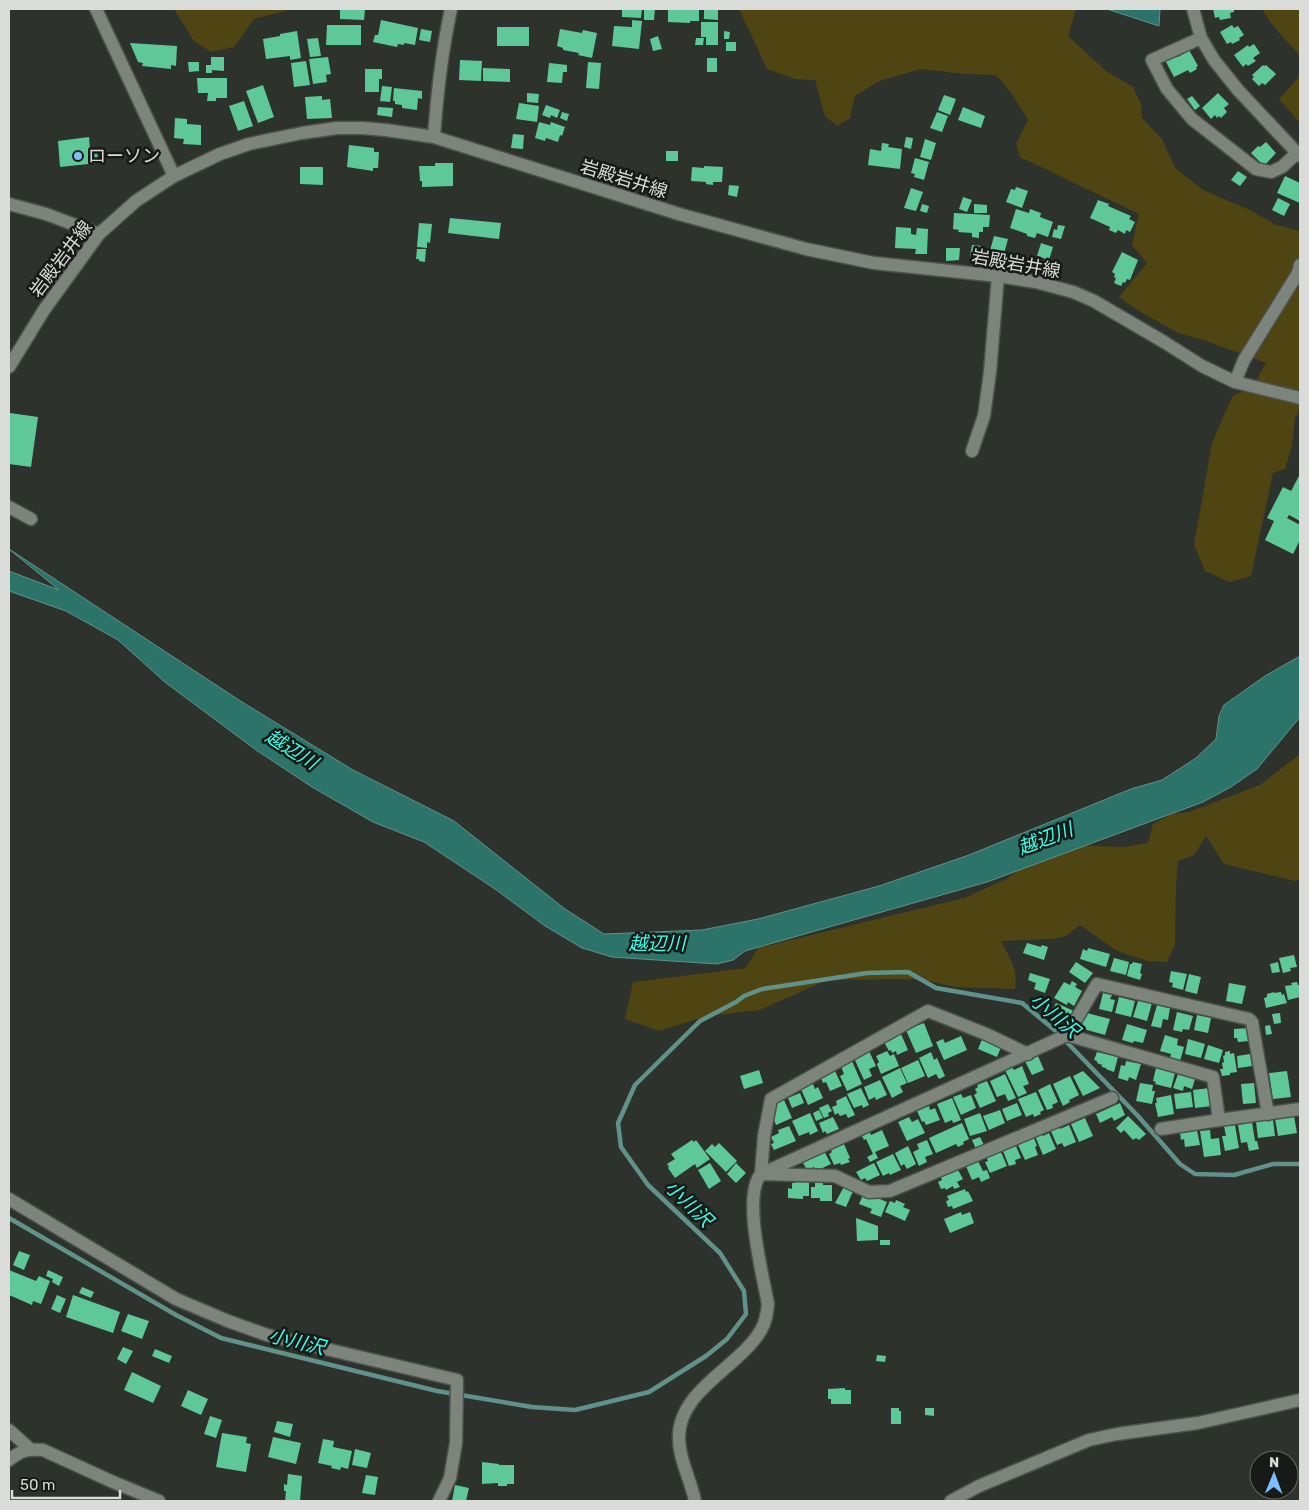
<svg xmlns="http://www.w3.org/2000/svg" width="1309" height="1510" font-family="Rubik,'Noto Sans JP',sans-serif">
	<rect width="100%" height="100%" fill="#2d332c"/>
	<!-- green -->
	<path fill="#4e4512" d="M174 9H292L254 19 234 47 211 52 194 41Z
		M739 9H1076L1068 36 1106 71 1133 87 1141 104 1142 118 1162 139 1175 168 1203 190 1250 210 1276 225 1300 231V409L1295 418 1292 446 1285 469 1273 473 1251 576 1230 582 1205 571 1194 545 1212 443 1232 397 1255 383 1266 363 1204 340 1178 333 1137 310 1119 297 1147 263 1132 245 1139 214 1020 157 1016 144 1028 120 1012 94 996 75 964 74 921 69 879 81 855 96 850 118 837 126 825 116 815 80 795 79 767 69Z
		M1262 9H1300V56L1273 26Z
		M1300 76V123L1279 99Z
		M1300 754V879L1295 881 1224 864 1206 836 1194 855 1178 861 1176 885 1175 944 1167 962 1148 961 1117 951 1080 925 1066 936 1054 939 1001 941C1010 959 1018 967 1015 989L956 987 920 979 827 980 760 1010 707 1016 659 1031 625 1019 633 982 746 968 758 948 964 898 1007 879 1027 862 1077 845 1125 847 1148 843 1153 824 1172 814 1189 812 1260 785Z"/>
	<!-- water -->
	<path fill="#2c7369" stroke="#60928a" d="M1107 9H1160L1159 26Z
		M9 549 242 702 353 770 454 821 565 909 604 934 702 930 758 919 879 886 969 855 1131 789 1162 780 1196 758 1216 739 1219 716 1224 705 1265 676 1300 656V717L1257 769 1231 787 1203 802 987 882 745 951 733 960 717 964 612 957 582 948 545 926 495 889 424 842 373 822 312 787 256 750 166 683 118 640 66 611 9 591V571L59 590Z"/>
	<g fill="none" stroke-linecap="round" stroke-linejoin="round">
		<!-- stream -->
		<path stroke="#60928a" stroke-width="4.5" d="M9 1218 176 1315 221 1338 437 1391 532 1407 575 1410 649 1392 706 1356 727 1339 746 1314 744 1291 720 1253 648 1185 621 1147 618 1123 635 1085 700 1021 736 1002 744 996 762 989 867 973 908 972 936 988 1022 1003 1057 1032 1138 1116 1180 1164 1195 1174 1234 1175 1273 1164H1300"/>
	</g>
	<!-- building -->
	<path fill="#5fc899" d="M340 9H365L364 20 340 19Z
		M622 9H642L641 18 622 17Z
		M644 9H655L654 20H644Z
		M668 9H699V21H690V23L668 22Z
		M704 9H718V20L704 19Z
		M1213 9H1234V12L1230 13 1231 18 1220 20 1219 17 1215 18Z
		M381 20 418 28 415 45 404 43V45L398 44 397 47 373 42 375 35H378Z
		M632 20 642 21 639 49 612 46 614 26 632 27Z
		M701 22H718V45H706V37H701Z
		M327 25H361V45H326Z
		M1232 25 1234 28 1238 26 1244 35 1239 38 1240 40 1232 44 1231 42 1227 44 1220 32Z
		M497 27H529V46H497Z
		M421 29 432 31 430 42 419 40Z
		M560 29 582 33 583 30 597 33 592 58 578 55 579 53 563 50V48L557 46Z
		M297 31 301 58 290 60V56L266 59 263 39 280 36V34Z
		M724 31 730 32 729 39H724Z
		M658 36 662 49 653 51 650 39Z
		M318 38 321 56 310 57 307 39Z
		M696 38H704L703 45H695Z
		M726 42H736V51H726Z
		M130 43 177 46 176 66 171 65V69L142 66 143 63 138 62Z
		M1254 44 1260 53 1253 58 1256 61 1248 66 1246 64 1243 67 1234 55 1248 45 1249 47Z
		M1189 50 1198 66 1196 67 1197 69 1190 73 1188 70 1174 77 1165 60 1176 54 1178 57Z
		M211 57H224V71L212 70V73H206V65H211Z
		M328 57 331 74 326 75 327 82 313 84 309 59Z
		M707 58H717V72H707Z
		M460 60 482 61 481 81 459 80Z
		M306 61 310 85 294 87 291 63Z
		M188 62H199V71L189 72Z
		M588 62 601 63 599 89 586 88Z
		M549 63 567 65V72H563L562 83 547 82Z
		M1263 65 1264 66 1266 65 1276 74 1265 85 1262 83 1259 86 1252 79 1254 77 1252 75Z
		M483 68 510 69V82L483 81Z
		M365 69H382V79H379V92H365Z
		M197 78H227V98H216V101H207L208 93H198Z
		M263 85 274 117 258 123 246 91Z
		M382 86 392 87 390 102 380 101Z
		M394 88 422 91V99L418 98 417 110 402 108V105L395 104V101H393Z
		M527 93 539 94 538 103 527 102Z
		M1218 93 1229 104 1224 108 1227 112 1221 118 1219 116 1217 118 1215 115 1211 119 1202 108Z
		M944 95 956 99 950 115 938 110Z
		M322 96V100L330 99 332 118 307 119 305 97Z
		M1192 96 1200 106 1195 110 1187 99Z
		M244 101 253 126 238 131 229 106Z
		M519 103 539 106 537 122 516 119Z
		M546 105 560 110 557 118 551 115 550 118 542 115Z
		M378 107 393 108 392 117 377 115Z
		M963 107 985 116 981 128 958 120Z
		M562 112 569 114 567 121 560 118Z
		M937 112 948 116 942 132 930 128Z
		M175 118 187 119V124L201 125V145L183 144 184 139 174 138Z
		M539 122 550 125 551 122 565 127 562 136 560 135 558 142 546 138 545 141 535 138Z
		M513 134 524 135 523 149 511 148Z
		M89 137 90 150 97 149 98 163 60 167 58 141Z
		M906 137 913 138 911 149 904 147Z
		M925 139 936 143 931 160 920 157Z
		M1266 142 1276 153 1264 166 1251 153 1258 146 1260 147Z
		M882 143 889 144 888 147 902 149 900 169 868 165 870 149 881 151Z
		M349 145 374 148V152H379L378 168H373V171L347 167Z
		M666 151H678V161H666Z
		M915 158 929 162 924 180 914 177 915 174 911 173Z
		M435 163H453V186L422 187V181H420L419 166H435Z
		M704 166 723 167 722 182H713V185L706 184V182L691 181 692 167 704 168Z
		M300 167H323V185L300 184Z
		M1238 171 1247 177 1240 186 1231 180Z
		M1285 176 1300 183V203L1277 193Z
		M729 185 739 186 737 197 728 195Z
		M1016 187 1028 191 1022 208 1006 202 1011 189 1015 190Z
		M911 188 923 192 916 211 904 208Z
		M963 197 972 200 967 212 959 209Z
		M1278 198 1290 204 1284 216 1272 210Z
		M1098 200 1109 204 1108 206 1131 216 1129 219 1135 222 1130 232 1126 230 1125 234 1118 230 1116 233 1109 230 1110 227 1090 218Z
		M922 204 929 206 927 213 920 211Z
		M974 204 987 205V213H974Z
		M1016 209 1029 213 1030 209 1041 213 1040 217 1053 222 1048 237 1037 233 1035 238 1027 236V234L1010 228Z
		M954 213 990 215 989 227H983V232H979V238L972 237V233L958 232 959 230 953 229Z
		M450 218 501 223 499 239 448 233Z
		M419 223 432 224 430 243 427 242V248L417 247Z
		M1058 225 1065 226 1061 239 1052 237 1054 229 1057 230Z
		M896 227 911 228V234L916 235 917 228 928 229 927 254H915L916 249 895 248Z
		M994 236 1008 239 1002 261 988 258Z
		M1041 243 1053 247 1049 260 1037 256Z
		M972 245 982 246 980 257 970 256Z
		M946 248H960L959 260 946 261Z
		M417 249H426L425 262 419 261V259H416Z
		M1122 252 1138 260 1130 280 1127 279 1125 283 1123 282 1121 286 1114 283 1116 278 1114 277 1115 274 1112 272Z
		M10 413 38 417 31 467 9 464Z
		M1300 474V521L1289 515 1287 518 1300 525V540L1293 554 1265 540 1274 521 1267 518 1283 487 1291 491Z
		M1027 943 1041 947 1042 945 1048 947 1044 960 1023 953Z
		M1088 948 1110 954 1106 967 1080 959 1083 949 1087 951Z
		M1294 955 1297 967 1290 968 1291 971 1283 973 1279 958Z
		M1114 958 1129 962 1126 975 1110 971Z
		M1076 962 1093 973 1085 983 1069 972Z
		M1133 962 1142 964 1140 973 1142 974 1140 980 1127 976 1130 964H1132Z
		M1278 962 1280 972 1272 973 1270 964Z
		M1171 971 1187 974 1183 990 1172 987 1173 983 1169 982Z
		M1030 973 1050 979 1045 993 1034 989 1036 983 1028 980Z
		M1189 974 1201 977 1197 994 1185 991Z
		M1072 981 1077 984 1075 987 1082 991 1074 1006 1068 1002 1067 1005 1054 998 1064 982 1070 985Z
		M1297 982 1298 985H1300V997L1288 1000 1285 986 1292 985 1291 983Z
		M1229 983 1246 986 1242 1004 1226 1001Z
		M1274 992V993L1281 992 1282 995 1284 994 1287 1003 1266 1008 1264 998 1267 997V994Z
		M1103 993 1112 995 1110 999 1115 1000 1112 1012 1099 1009Z
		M1119 997 1135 1001 1131 1017 1115 1013Z
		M1139 998 1152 1003 1147 1021 1133 1017Z
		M1056 1003 1074 1011 1071 1018 1053 1009Z
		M1157 1005 1170 1008 1168 1020 1163 1019 1161 1028 1151 1026Z
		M1177 1012 1193 1016 1189 1030 1183 1029 1182 1032 1173 1030Z
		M1087 1013 1110 1019 1105 1035 1080 1028 1083 1017 1086 1018Z
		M1280 1013 1281 1023 1274 1024 1272 1014Z
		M1197 1015 1211 1018 1208 1033 1194 1030Z
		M924 1023 933 1046 916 1053 906 1030Z
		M1127 1024 1147 1030 1143 1043 1134 1041 1133 1043 1122 1040Z
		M1270 1025 1272 1034 1266 1035 1265 1026Z
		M1249 1028 1250 1041 1238 1042 1237 1038H1234V1029Z
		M901 1034 908 1050 897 1055 896 1051 892 1053 891 1050 889 1051 884 1042Z
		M1165 1035 1178 1039 1177 1045 1184 1047 1180 1061 1170 1058 1171 1054 1160 1051Z
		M961 1036 967 1050 944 1060 936 1042 943 1039 945 1043Z
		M983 1037 1002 1045 997 1057 978 1049Z
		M1188 1039 1205 1044 1201 1058 1185 1054Z
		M1208 1045 1223 1050 1219 1063 1204 1059Z
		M869 1051 876 1066 869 1069 872 1076 864 1080 854 1058Z
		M887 1051 890 1056 894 1054 899 1066 881 1074 877 1064 879 1062 876 1056Z
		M1230 1051V1054L1234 1053 1237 1072 1230 1073V1075L1222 1076 1220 1069H1223L1222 1063 1224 1062 1223 1056 1225 1055V1052Z
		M931 1052 934 1060 937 1058 945 1076 939 1079 936 1074 928 1078 919 1058Z
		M1097 1052 1118 1057 1114 1072 1106 1069V1068L1102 1067V1065L1097 1063V1061L1094 1060Z
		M1250 1054 1252 1066 1238 1068 1237 1056Z
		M1038 1056 1044 1070 1032 1075 1025 1061Z
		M918 1060 925 1076 908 1083 901 1068Z
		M852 1061 862 1084 847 1091 840 1076 844 1074 841 1066Z
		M1126 1061 1141 1064 1136 1080 1129 1077 1128 1081 1118 1078 1121 1065 1125 1066Z
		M1022 1066 1029 1084 1023 1086 1027 1093 1018 1097 1005 1070 1012 1067 1014 1070Z
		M900 1068 907 1083 900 1086 903 1092 892 1098 882 1077Z
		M1156 1068 1175 1073 1171 1088 1155 1084 1156 1082 1153 1081Z
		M759 1070 763 1083 744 1089 740 1076Z
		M835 1071 842 1086 830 1091 826 1082 823 1083 821 1078Z
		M1083 1071 1100 1088 1083 1096 1073 1076Z
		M1287 1071 1291 1097 1273 1099 1269 1073Z
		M1005 1074 1016 1098 1008 1101 1005 1094 997 1097 990 1081Z
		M1178 1074 1195 1079 1192 1089 1184 1086 1183 1091 1173 1088Z
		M1070 1076 1079 1095 1069 1100 1070 1102 1063 1106 1053 1084Z
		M880 1080 887 1095 876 1100 875 1097 869 1100 864 1087Z
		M987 1081 996 1101 980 1108 974 1095 977 1093 975 1089 978 1087 977 1085Z
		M1140 1083 1153 1085 1152 1091H1155L1152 1104 1136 1101Z
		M1254 1083 1256 1103 1243 1104 1241 1084Z
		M813 1084 815 1089 818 1087 823 1098 808 1105 801 1089Z
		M1050 1084 1058 1102 1052 1105 1053 1108 1047 1110 1038 1090Z
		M861 1088 869 1105 863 1108 862 1105 854 1108 847 1094Z
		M1210 1088 1212 1106 1195 1108 1193 1090Z
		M1036 1092 1044 1110 1040 1112 1041 1114 1034 1117 1033 1114 1026 1117 1018 1099Z
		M1191 1092 1193 1107 1176 1109 1174 1094Z
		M800 1093 804 1103 792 1108 788 1098Z
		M961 1094 963 1098 971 1095 976 1108 961 1115 953 1097Z
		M1171 1095 1174 1114 1158 1117 1155 1103H1157L1156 1098Z
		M846 1096 855 1115 848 1118 846 1114 840 1116 838 1113 835 1115 832 1107 837 1105 836 1101Z
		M952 1098 961 1120 953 1123 952 1120 945 1123 937 1104Z
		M784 1100 792 1118 776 1125 774 1120 773 1112 776 1110 774 1107 777 1105 776 1103Z
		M1017 1103 1022 1115 1007 1121 1002 1109Z
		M1120 1103 1125 1115 1114 1121 1112 1117 1100 1123 1096 1114Z
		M828 1104 832 1111 828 1113 829 1116 824 1118 819 1108Z
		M929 1106 930 1110 935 1108 940 1120 926 1125 924 1121 922 1122 917 1111Z
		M819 1110 823 1118 816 1121 813 1113Z
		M1000 1110 1005 1123 989 1130 983 1116Z
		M810 1113 818 1131 810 1135 809 1132 799 1136 792 1121Z
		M980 1113 987 1131 970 1136 964 1119Z
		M1128 1116 1146 1134 1139 1140 1136 1138 1133 1140 1124 1130 1121 1133 1116 1128Z
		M1294 1116 1297 1133 1278 1136 1275 1119Z
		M833 1117 839 1129 827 1134 825 1131 823 1133 819 1123Z
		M909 1117 912 1122 918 1119 925 1133 907 1141 898 1122Z
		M1085 1118 1093 1136 1079 1142 1071 1124Z
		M1273 1120 1275 1136 1258 1138 1256 1122Z
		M1252 1122 1255 1141H1257L1259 1149 1249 1151 1247 1142 1241 1143 1238 1125Z
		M962 1123 969 1139 963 1142 964 1144 958 1147 956 1144 936 1153 929 1138Z
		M1059 1125 1060 1129 1069 1125 1076 1142 1064 1147 1062 1143 1057 1145 1050 1129Z
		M1235 1125 1239 1148 1225 1151 1222 1136H1226L1224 1126Z
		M789 1126 796 1141 774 1150 771 1144 774 1143 771 1137 779 1133 778 1130Z
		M1186 1129 1197 1130 1200 1145 1185 1147 1184 1139 1181 1140 1180 1133 1186 1132Z
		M869 1130 871 1135 882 1130 889 1146 875 1152 878 1158 870 1162 867 1157 873 1154 866 1139 864 1140 861 1134Z
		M1210 1130 1211 1139 1219 1138 1221 1155 1204 1157 1200 1131Z
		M1042 1133 1043 1136 1049 1133 1056 1149 1043 1155 1035 1136Z
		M980 1137 984 1145 976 1149 972 1140Z
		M1034 1138 1037 1146 1035 1147 1038 1155 1025 1160 1018 1145Z
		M692 1140 694 1142 696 1140 710 1159 697 1168 695 1164 675 1178 668 1168 669 1167 667 1164 675 1159 671 1154Z
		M927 1140 933 1154 925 1157 927 1162 919 1166 913 1152 919 1149 917 1144Z
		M719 1143 737 1161 726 1172 705 1151 712 1144 715 1147Z
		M844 1144 850 1158 848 1159 850 1162 841 1165 840 1163 834 1165 829 1154 832 1152 831 1150Z
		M908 1146 916 1164 907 1169 904 1164 901 1166 895 1153Z
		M1016 1146 1021 1158 1015 1160 1016 1164 1009 1166 1003 1151Z
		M824 1151 831 1164 816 1171 814 1167 807 1170 802 1161Z
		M995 1152 996 1154 1001 1152 1007 1166 990 1173 985 1162 988 1161 986 1156Z
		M893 1154 901 1170 890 1175 889 1173 883 1176 876 1162Z
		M977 1159 983 1171 987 1170 990 1178 981 1182 979 1177 972 1180 965 1164Z
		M710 1163 721 1181 709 1189 698 1170Z
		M736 1163 746 1173 736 1183 727 1174Z
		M874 1163 880 1175 867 1181 865 1178 861 1180 856 1172Z
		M951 1170 952 1172 958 1170 963 1179 957 1182 960 1187 954 1189 953 1186 946 1190 945 1188 941 1189 938 1182 942 1180 940 1175Z
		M795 1180H809V1196H803V1199L788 1198V1188L792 1189V1183H795Z
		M815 1182H823V1185H832V1201H820V1198H811V1187H815Z
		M845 1185 854 1189 846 1207 835 1203Z
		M965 1189 966 1192 968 1191 973 1201 953 1209 952 1206 948 1207 946 1201 949 1200 947 1196Z
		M863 1195 874 1199 875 1197 887 1202 881 1217 870 1213 872 1209 859 1204Z
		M896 1200 905 1204 903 1207 910 1210 905 1221 885 1212 890 1201 895 1203Z
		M961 1212 962 1215 970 1212 974 1223 950 1233 944 1219Z
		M856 1218 878 1226V1240L857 1241Z
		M880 1240H890V1245H880Z
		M19 1251 30 1255 24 1270 13 1265Z
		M9 1270 36 1281 39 1276 50 1281 41 1304 33 1301 32 1305 9 1295Z
		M48 1270 63 1277 59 1286 52 1282 53 1279 46 1276Z
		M82 1287 94 1292 91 1298 79 1293Z
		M57 1295 66 1299 60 1313 51 1309Z
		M73 1295 120 1312 113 1333 66 1317Z
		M128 1314 149 1321 142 1339 121 1331Z
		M123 1347 133 1351 126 1364 117 1359Z
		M155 1349 172 1356 169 1363 152 1356Z
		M877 1355 886 1356 885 1362 876 1361Z
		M132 1372 161 1386 153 1403 124 1390Z
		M845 1388V1390H851V1404H831V1399H828V1389Z
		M188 1390 208 1399 201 1415 181 1406Z
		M891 1408H899V1411H901V1424H891Z
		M925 1408H934V1416L925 1415Z
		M210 1416 222 1420 216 1438 204 1434Z
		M277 1421 293 1424 290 1437 274 1432Z
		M222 1433 247 1437 246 1443 251 1444 246 1472 216 1467Z
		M273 1437 301 1443 296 1464 268 1457Z
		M323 1439 334 1441 333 1447 352 1451 348 1469 341 1467 340 1470 331 1468 332 1466 318 1463Z
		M355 1449 371 1453 367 1468 352 1465Z
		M482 1462 499 1464V1465H514V1484H507V1486H498V1483L482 1484Z
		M288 1474 302 1476 300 1501H285L286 1491H284V1484L287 1485Z
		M366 1475 378 1477 375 1495 362 1493Z
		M455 1485 469 1488 466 1501H452Z"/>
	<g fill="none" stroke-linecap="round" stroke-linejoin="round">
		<defs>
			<path id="minor" d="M1201 38 1152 60 1167 89 1192 119 1256 169 1271 172 1282 167 1297 153
				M9 204 46 214 99 234
				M972 451 984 416 990 372 998 276
				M9 507 31 519
				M1067 1035 1213 1077 1219 1120 1300 1109
				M1028 1054 986 1034 928 1011 771 1099 764 1136 761 1174 835 1176 869 1192 890 1191 1112 1098
				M1167 1128 1161 1129 1219 1120
				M9 1199 176 1299 228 1321 267 1335 457 1380 456 1443 450 1478 439 1501
				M9 1430 30 1449
				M9 1460C22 1450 26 1449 43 1450L113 1482 159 1501
				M695 1501C691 1480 679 1460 679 1438 678 1390 740 1367 761 1330 766 1322 767 1313 768 1304 763 1276 742 1196 761 1174L1067 1035 1097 984 1249 1019 1252 1022 1268 1114
				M951 1501 979 1486 1089 1440 1117 1434 1198 1423 1300 1400"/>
			<path id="tertiary" d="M96 9 174 176
				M1193 9 1201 38 1214 60 1238 90 1300 156
				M434 137C437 94 442 51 451 9
				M1235 382 1244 360 1298 273 1300 265"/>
			<path id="secondary" d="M9 367 44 310 99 234 136 201 174 176 220 154 249 144 302 133 337 128H363L386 130 434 137 679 214 806 249 874 263 998 276 1036 282 1073 292 1094 301 1164 342 1202 366 1235 382 1300 398"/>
		</defs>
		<!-- minor casing -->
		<use href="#minor" stroke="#4c514c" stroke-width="15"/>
		<!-- tertiary casing -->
		<use href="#tertiary" stroke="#4c514c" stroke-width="15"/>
		<!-- secondary casing -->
		<use href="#secondary" stroke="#4c514c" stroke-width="15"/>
		<!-- minor -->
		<use href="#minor" stroke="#7d847c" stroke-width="12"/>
		<!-- tertiary -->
		<use href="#tertiary" stroke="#7d847c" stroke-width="12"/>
		<!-- secondary -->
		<use href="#secondary" stroke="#7d847c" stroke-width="12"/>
	</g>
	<!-- markers -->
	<circle fill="#7bbef9" stroke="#171a17" stroke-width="2" cx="78" cy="156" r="5"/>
	<g text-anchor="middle" stroke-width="5" stroke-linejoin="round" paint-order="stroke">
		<!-- poi labels -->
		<g font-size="18" fill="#d9dcd8" stroke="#171a17" text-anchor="start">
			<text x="88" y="162">ローソン</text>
		</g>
		<!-- street labels -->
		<g font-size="18" fill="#d9dcd8" stroke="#171a17">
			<text transform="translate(624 179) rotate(17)" y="6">岩殿岩井線</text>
			<text transform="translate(61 259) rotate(-53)" y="6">岩殿岩井線</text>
			<text transform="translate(1016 264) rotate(10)" y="6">岩殿岩井線</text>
		</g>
		<!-- water labels -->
		<g font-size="19" font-style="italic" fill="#3cffe9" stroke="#171a17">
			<text transform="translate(292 749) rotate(32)" y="7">越辺川</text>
			<text transform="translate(1045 838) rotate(-21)" y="7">越辺川</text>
			<text x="657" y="950">越辺川</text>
			<text transform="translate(1055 1015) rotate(40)" y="7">小川沢</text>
			<text transform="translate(689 1203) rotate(44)" y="7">小川沢</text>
			<text transform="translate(297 1341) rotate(14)" y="7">小川沢</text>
		</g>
	</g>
	<!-- border -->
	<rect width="1309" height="1510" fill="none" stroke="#d9dcd8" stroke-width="20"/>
	<!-- north arrow -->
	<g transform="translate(1274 1475) rotate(1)"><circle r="24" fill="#171a17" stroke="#656864"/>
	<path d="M0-4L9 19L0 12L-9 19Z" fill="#7bbef9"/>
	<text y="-8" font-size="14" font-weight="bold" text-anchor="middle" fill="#d9dcd8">N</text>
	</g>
	<!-- scale -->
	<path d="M12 1490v8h108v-8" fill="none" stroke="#d9dcd8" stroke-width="2.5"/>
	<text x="20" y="1490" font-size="15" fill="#d9dcd8" stroke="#171a17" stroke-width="4" paint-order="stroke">50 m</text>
</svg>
